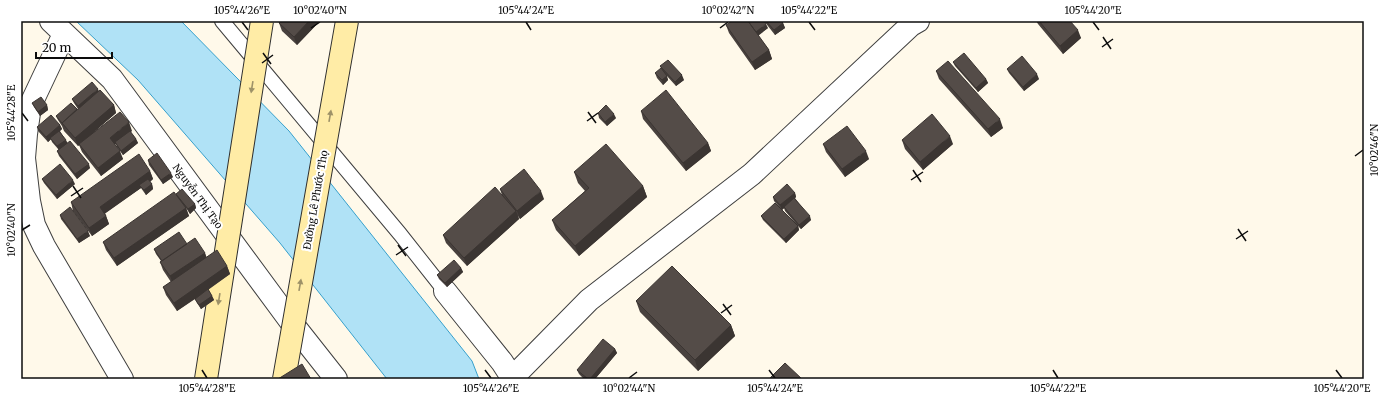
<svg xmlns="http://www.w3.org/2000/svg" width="1385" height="400" font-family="Merriweather,serif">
	<rect width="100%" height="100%" fill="#fff9ea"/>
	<!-- water -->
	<path fill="#b0e2f6" stroke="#37a0cc" d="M76 21H181L289 131 472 361 479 379H387L280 243 138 80Z"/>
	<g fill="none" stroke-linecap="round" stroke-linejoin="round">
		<defs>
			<path id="lane" d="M222 21 400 234 445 291"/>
			<path id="street" d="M51 21 112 79 291 322 336 379
				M64 34 30 106 26 134 24 158 29 201 34 225 44 246 122 379
				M445 291 502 362 513 379
				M512 378 589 300 752 174 911 25 918 21"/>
		</defs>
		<!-- lane casing -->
		<use href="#lane" stroke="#3f3f3f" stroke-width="16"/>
		<!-- street casing -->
		<use href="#street" stroke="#3f3f3f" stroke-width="24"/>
		<!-- lane -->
		<use href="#lane" stroke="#fff" stroke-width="14"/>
		<!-- street -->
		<use href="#street" stroke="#fff" stroke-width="22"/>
		<defs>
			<path id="secondary-bridge" d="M206 379 262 21
				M284 379 347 21"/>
		</defs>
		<!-- secondary-bridge casing -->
		<use href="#secondary-bridge" stroke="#2e2e2e" stroke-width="24" stroke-linecap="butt"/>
		<!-- secondary-bridge -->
		<use href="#secondary-bridge" stroke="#ffeca6" stroke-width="22"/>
	</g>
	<!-- wall -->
	<path fill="#48413e" d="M280 21H320L297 45 282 31 279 23Z
		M764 21H781L783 23 785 28 775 35Z
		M1036 21H1070L1081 38 1063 54 1038 24Z
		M726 25 768 28 758 36 769 50 772 59 755 70 729 33Z
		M953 62 986 79 988 83 978 92 955 66Z
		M660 66 684 80 676 86 666 75 668 80 663 85 657 78 655 73 662 70Z
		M1007 69 1039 79 1024 91 1009 73Z
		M936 71 1003 128 991 137 939 79Z
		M99 91 114 105 116 113 95 131H132L130 132 136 139 138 143 123 155 117 147 116 144H115L123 159 101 176 82 152 79 145 78 146 64 131 62 126 58 120 56 116 77 110 78 109 74 103 72 99Z
		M32 103 47 105 48 110 40 116 34 107Z
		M641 111 708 143 711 151 686 171 643 119Z
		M598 113 616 118 607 126 599 118Z
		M60 125 62 129 60 131 67 143 90 168 77 179 59 156 57 151 59 150 52 142 51 139 48 142 38 131 37 127Z
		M902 140 953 144 923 170 905 149Z
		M823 144 869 159 845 177 826 152Z
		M148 160 173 177 163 184 149 165Z
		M150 171 153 179 150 182 152 184 153 189 146 195 141 188 105 213 109 224 92 236 73 211 71 202Z
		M574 172 643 186 647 197 579 256 556 230 552 220 585 191 578 183Z
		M42 179 75 184 57 199 44 183Z
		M500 189 544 199 520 219 518 216 519 219 467 266 446 243 443 235 502 195Z
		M795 193 796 197 795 198 811 220 801 229 798 226 799 230 786 243 763 220 761 216 797 225 785 211 784 208 782 210 774 201 773 197Z
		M177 195 195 204 196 208 190 214 186 208 189 216 117 266 106 250 103 242Z
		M60 215 90 236 79 243 61 219Z
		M187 244 205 253 206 258 227 266 230 274 208 290 212 296 214 300 201 309 197 303 195 299 177 311 166 295 163 287 171 282 163 270 160 262 161 261 156 254 154 249Z
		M461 268 463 272 447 287 439 279 437 275Z
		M636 301 731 325 735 336 698 371 640 312Z
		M615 349 617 353 595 379H584L579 374 577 370Z"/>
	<!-- shaded-wall -->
	<path fill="#3b3532" d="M309 21H320L297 45 294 37Z
		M783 23 785 28 775 35 774 30Z
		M766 24 768 28 757 36 756 32Z
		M1078 30 1081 38 1063 54 1060 46Z
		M769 50 772 59 755 70 752 62Z
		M1037 74 1039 79 1024 91 1023 87Z
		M682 75 684 80 676 86 675 82Z
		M667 76 668 80 663 85 662 80Z
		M986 79 988 83 978 92 976 88Z
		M98 89 100 94 80 111 78 106Z
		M47 105 48 110 40 116 38 112Z
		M114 105 116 113 78 146 75 138Z
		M614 114 616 118 607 126 605 122Z
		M1000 119 1003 128 991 137 988 129Z
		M129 122 132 131 113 146 110 138Z
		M60 125 62 129 48 142 46 137Z
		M950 136 953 144 923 170 920 162Z
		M136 139 138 143 123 155 121 151Z
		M66 140 68 144 59 151 57 146Z
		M708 143 711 151 686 171 683 163Z
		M120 151 123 159 101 176 98 168Z
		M866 151 869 159 845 177 842 169Z
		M89 164 90 168 77 179 75 174Z
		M150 171 153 179 142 187 139 185 141 188 103 215 100 207Z
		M171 173 173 177 163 184 161 180Z
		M73 180 75 184 57 199 56 195Z
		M152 184 153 189 146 195 144 190Z
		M643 186 647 197 579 256 575 246Z
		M541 191 544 199 520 219 517 211Z
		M795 193 796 197 782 210 780 205Z
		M195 204 196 208 190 214 188 209Z
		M186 208 189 216 117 266 114 258Z
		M516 211 519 219 467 266 464 258Z
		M106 216 109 224 92 236 89 228Z
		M810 216 811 220 801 229 799 225Z
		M798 226 799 230 786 243 784 239Z
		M88 231 90 236 79 243 77 239Z
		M205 253 208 261 173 284 170 276Z
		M227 266 230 274 177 311 174 303Z
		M461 268 463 272 447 287 445 283Z
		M212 296 214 300 201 309 199 305Z
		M731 325 735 336 698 371 695 360Z
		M615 349 617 353 595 379H590Z"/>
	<!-- building -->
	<path fill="#544c48" stroke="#3b3532" d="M280 21H309L294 37 279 23Z
		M732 21H748L769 50 752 62 726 25Z
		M748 21H764L766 24 756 32Z
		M766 21H781L783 23 774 30Z
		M1039 21H1070L1078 30 1060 46Z
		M964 53 986 79 976 88 953 62Z
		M1022 56 1037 74 1023 87 1007 69Z
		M668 60 682 75 675 82 660 66Z
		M948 61 1000 119 988 129 936 71Z
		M661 68 667 76 662 80 655 73Z
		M92 82 98 89 78 106 72 99Z
		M100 90 114 105 75 138 62 123Z
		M666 90 708 143 683 163 641 111Z
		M41 97 47 105 38 112 32 103Z
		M71 103 77 109 62 123 56 116Z
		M606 105 614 114 605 122 598 113Z
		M120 112 129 122 110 138 120 151 98 168 79 144Z
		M932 114 950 136 920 162 902 140Z
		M51 115 60 125 46 137 37 127Z
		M847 126 866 151 842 169 823 144Z
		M59 131 66 140 57 146 50 138Z
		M130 131 136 139 121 151 115 142Z
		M70 141 89 164 75 174 57 151Z
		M606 144 643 186 575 246 552 220 589 188 574 172Z
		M157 153 171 173 161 180 148 160Z
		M139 154 150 171 100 207 106 216 89 228 71 202Z
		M60 164 73 180 56 195 42 179Z
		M524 169 541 191 517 211 500 189Z
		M148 179 152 184 144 190 139 185Z
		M787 184 795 193 780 205 773 197Z
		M495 187 516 211 464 258 443 235Z
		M182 189 195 204 188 209 176 194Z
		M174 192 186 208 114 258 103 242Z
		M794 198 810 216 799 225 784 207Z
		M775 203 798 226 784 239 761 216Z
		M70 207 88 231 77 239 60 215Z
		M179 232 187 244 162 261 154 249Z
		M195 238 205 253 170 276 160 262Z
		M217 250 227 266 174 303 163 287Z
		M454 260 461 268 445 283 437 275Z
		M672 266 731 325 695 360 636 301Z
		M208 289 212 296 199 305 195 299Z
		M603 339 615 349 590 379H588L577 370Z
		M785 363 802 379H769Z
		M302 364 311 379H278Z"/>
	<!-- one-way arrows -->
	<defs><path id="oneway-solid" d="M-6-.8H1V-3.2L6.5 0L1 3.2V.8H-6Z"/></defs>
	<g fill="#9e9268">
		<use href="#oneway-solid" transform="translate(252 87) rotate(99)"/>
		<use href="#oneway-solid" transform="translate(330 116) rotate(-80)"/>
		<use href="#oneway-solid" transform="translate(300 285) rotate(-80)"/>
		<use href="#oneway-solid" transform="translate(219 299) rotate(99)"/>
	</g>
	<!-- ticks -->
	<path fill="none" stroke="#0c0c0c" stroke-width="1.5" d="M242 22 248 30M526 22 531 30M809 22 815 30M1093 22 1099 30M311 28 320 22M720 28 728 22M1103 37 1111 49M1102 47 1113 39M263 53 271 64M262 63 273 55M588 112 596 123M22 113 28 121M587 121 598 113M1355 156 1363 150M913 170 921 182M911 180 923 172M73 186 81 198M71 196 83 188M1238 229 1246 241M22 230 30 225M1236 239 1248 231M398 245 406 256M396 255 408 247M723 304 731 315M721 313 732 305M202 370 207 378M485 370 491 378M769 370 775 378M1053 370 1058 378M1336 370 1342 378M629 378 637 372"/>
	<g text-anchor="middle" stroke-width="4" stroke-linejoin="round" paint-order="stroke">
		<!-- street labels -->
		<g font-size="10" fill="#0c0c0c" stroke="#fff">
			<text transform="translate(198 196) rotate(54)" y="4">Nguyễn Thị Tạo</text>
			<text transform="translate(315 200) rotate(-80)" y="4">Đường Lê Phước Thọ</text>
		</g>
	</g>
	<!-- border -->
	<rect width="1385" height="400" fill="none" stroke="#ffffff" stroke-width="44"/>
	<!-- scale -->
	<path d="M36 52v6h76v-6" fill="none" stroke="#0c0c0c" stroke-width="2"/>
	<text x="42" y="52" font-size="12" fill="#0c0c0c" stroke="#ffffff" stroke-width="3" paint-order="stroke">20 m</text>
	<rect x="22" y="22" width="1341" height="356" fill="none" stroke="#0c0c0c" stroke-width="1.5"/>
	<g font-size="10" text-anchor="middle" fill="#0c0c0c">
		<text x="242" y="14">105°44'26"E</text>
		<text x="320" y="14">10°02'40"N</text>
		<text x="526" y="14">105°44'24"E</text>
		<text x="728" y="14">10°02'42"N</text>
		<text x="809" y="14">105°44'22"E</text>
		<text x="1093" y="14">105°44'20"E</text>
		<text transform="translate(11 113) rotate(-90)" y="4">105°44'28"E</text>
		<text transform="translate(1374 150) rotate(-90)" y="4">10°02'46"N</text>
		<text transform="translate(11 230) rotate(-90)" y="4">10°02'40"N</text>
		<text x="207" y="392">105°44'28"E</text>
		<text x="491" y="392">105°44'26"E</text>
		<text x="629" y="392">10°02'44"N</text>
		<text x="775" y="392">105°44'24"E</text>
		<text x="1058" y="392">105°44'22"E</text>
		<text x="1342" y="392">105°44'20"E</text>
	</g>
</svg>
